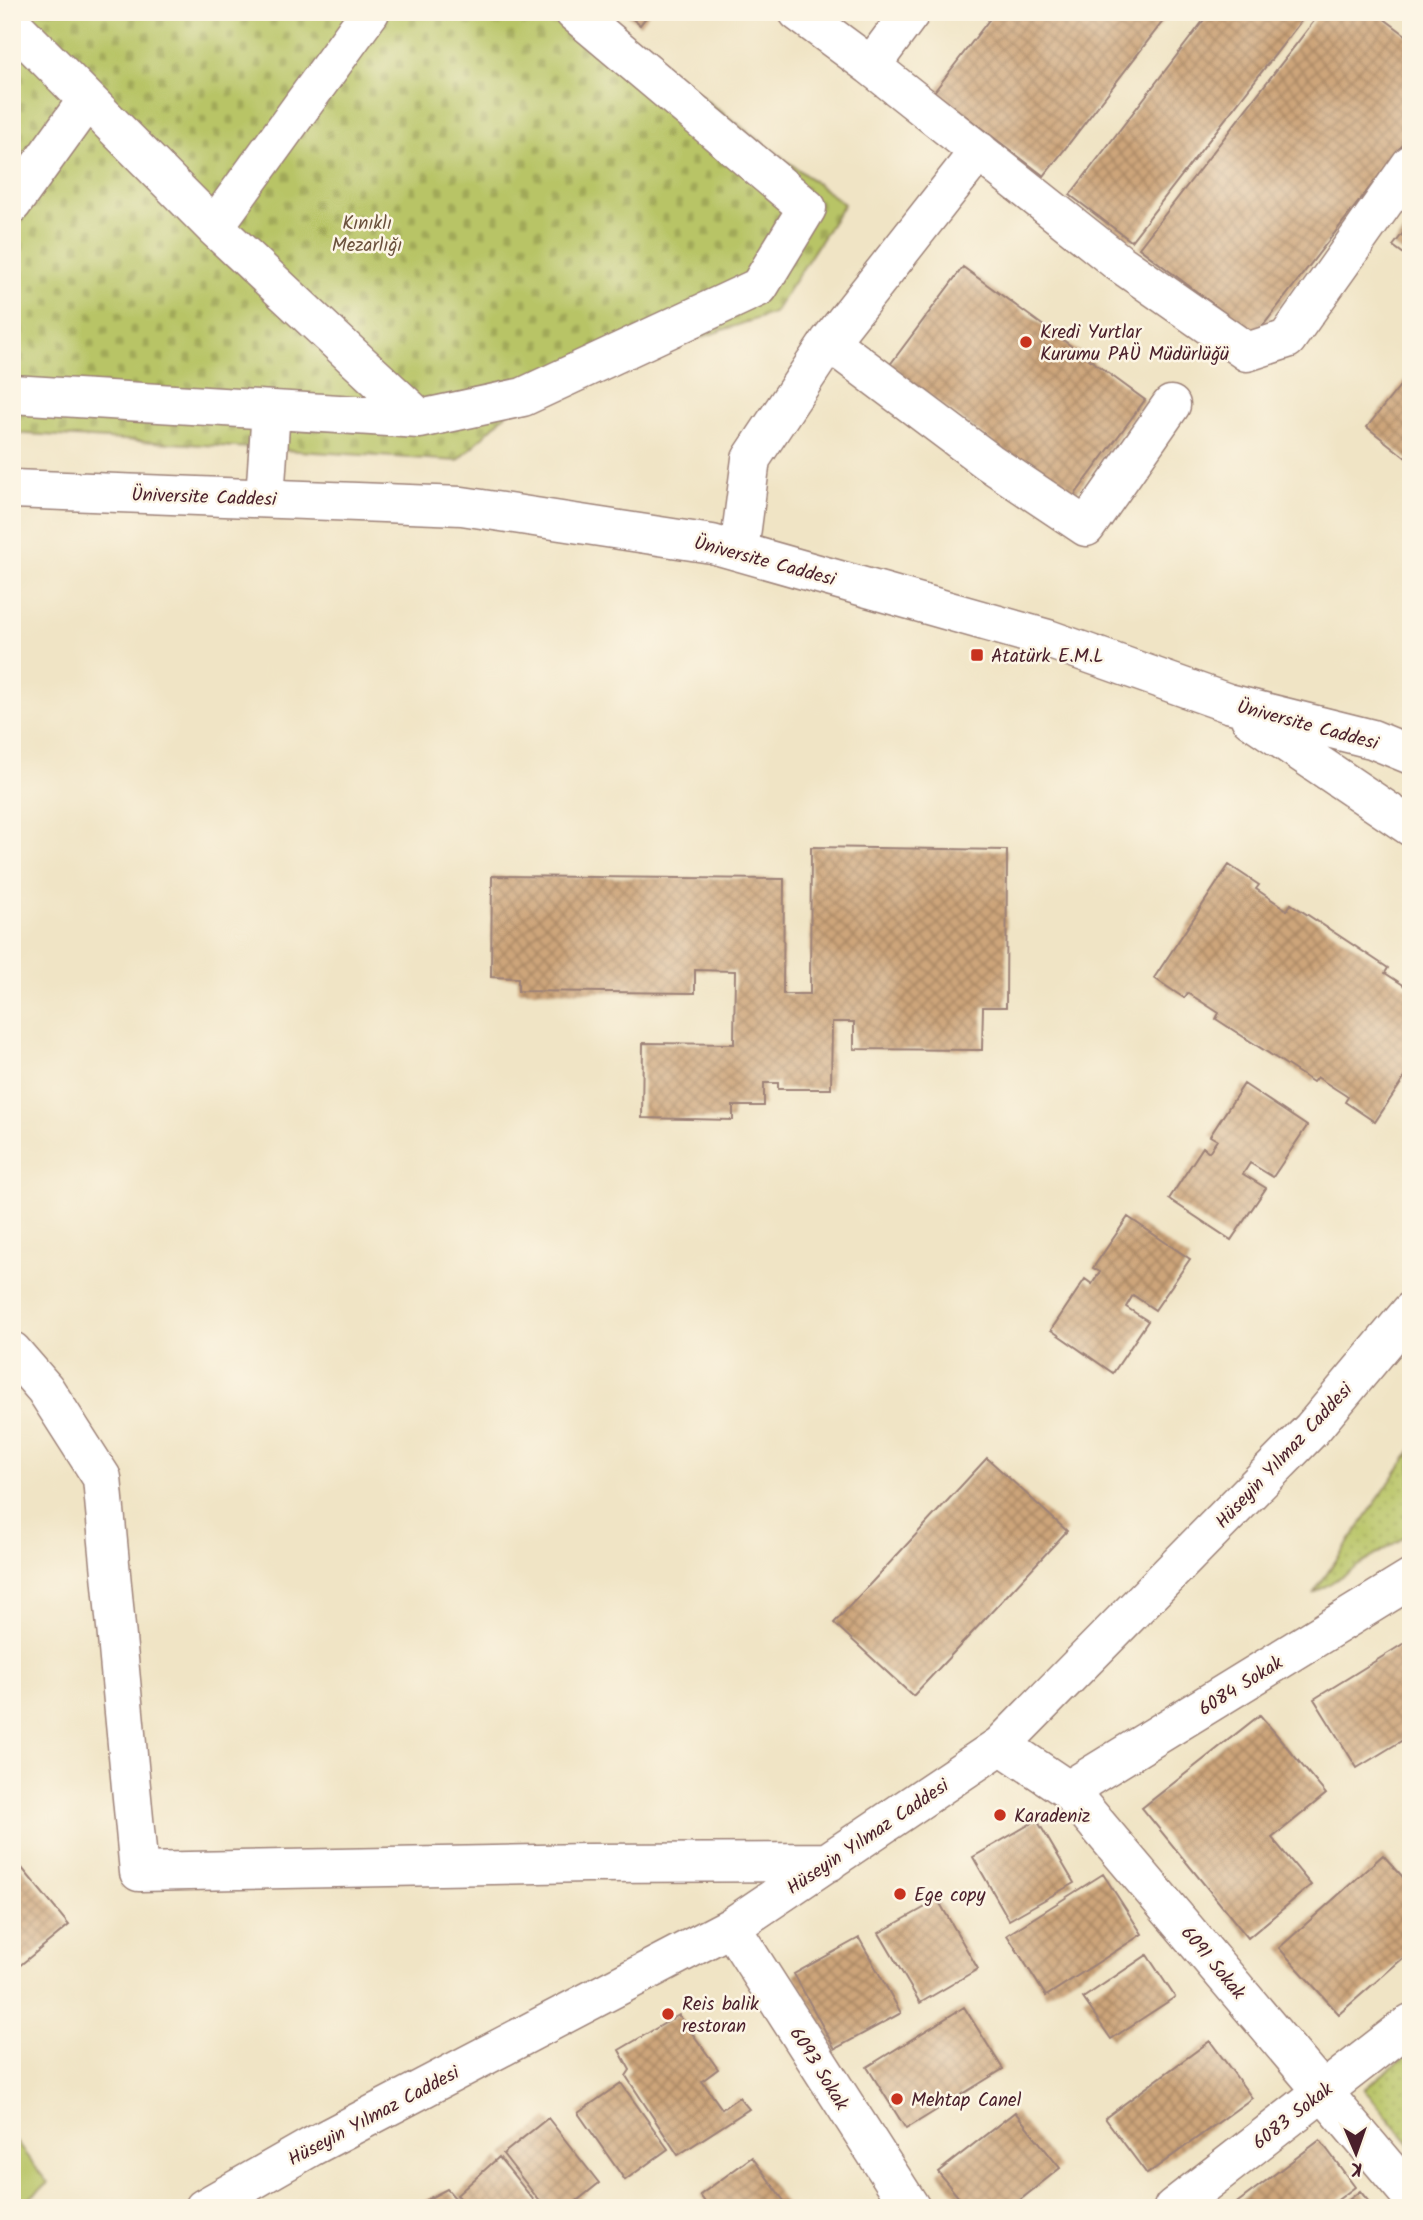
<svg xmlns="http://www.w3.org/2000/svg" width="1423" height="2220" font-family="Kalam,sans-serif">
	<defs>
		<pattern id="grass-dots" width="8" height="8" patternUnits="userSpaceOnUse" patternTransform="scale(1.75)"><rect width="8" height="8" fill="#b8c466"/><path d="M2 2h.1M6 6h.1" fill="none" stroke="#a0a859" stroke-width="1.8" stroke-linecap="round"/></pattern>
		<pattern id="cemetery-stones" width="16" height="16" patternUnits="userSpaceOnUse" patternTransform="scale(1.75)"><rect width="16" height="16" fill="#b8c466"/><path d="M2 7V4a2 2 0 0 1 4 0v3zM10 15v-3a2 2 0 0 1 4 0v3z" fill="#a0a859"/></pattern>
		<pattern id="building-cross-hatch" width="8" height="8" patternUnits="userSpaceOnUse" patternTransform="scale(1.75)"><rect width="8" height="8" fill="#cda57a"/><path d="M0 0l8 8M0 8l8-8" fill="none" stroke="#a88664"/></pattern>
	</defs>
	<rect width="100%" height="100%" fill="#fcf5e5"/>
	<filter id="ink" filterUnits="userSpaceOnUse"><feTurbulence type="fractalNoise" baseFrequency=".0143" numOctaves="2"/><feDisplacementMap in="SourceGraphic" scale="14" xChannelSelector="R" yChannelSelector="G"/><feConvolveMatrix kernelMatrix="1 2 1 2 8 2 1 2 1" color-interpolation-filters="sRGB"/></filter>
	<filter id="wash" filterUnits="userSpaceOnUse"><feTurbulence type="fractalNoise" baseFrequency=".00686" numOctaves="4" result="noise"/><feDisplacementMap in="SourceGraphic" scale="28" xChannelSelector="R" yChannelSelector="G"/><feGaussianBlur stdDeviation="1.57" result="paint"/><feColorMatrix in="noise" values="0 0 0 0 0 0 0 0 0 0 0 0 0 0 0 0 0 1.4 0 .05"/><feComposite in="paint" operator="in"/></filter>
	<g filter="url(#wash)">
		<rect width="100%" height="100%" fill="#f0e4c5"/>
		<!-- grass -->
		<path fill="url(#grass-dots)" stroke="#817248" stroke-width="2" d="M1411 1451V1533L1313 1594Z
			M1411 2052V2146L1364 2089Z"/>
		<!-- cemetery -->
		<path fill="url(#cemetery-stones)" stroke="#817248" stroke-width="2" d="M12 12H589L844 204 774 313 523 397 458 461 12 433Z"/>
		<!-- garden -->
		<path fill="#b8c466" stroke="#817248" stroke-width="2" d="M12 2137 48 2183 17 2208H12Z"/>
		<g id="blocks">
			<!-- building -->
			<path fill="url(#building-cross-hatch)" d="M624 12H650L640 25Z
				M995 12H1170L1044 176 934 92Z
				M1210 12H1308L1131 241 1070 195Z
				M1321 12H1375L1411 39V134L1255 336 1139 248Z
				M1411 223V259L1393 246Z
				M963 267 1145 400 1071 500 889 366Z
				M1411 372V462L1367 427Z
				M811 847 1007 850 1006 1007H983L982 1050 854 1049V1022H832L831 1089H778V1083H764V1106H733V1120L642 1118 643 1043 734 1044 735 971 695 970V993L518 991V978L491 977 492 876 784 879 783 994H810Z
				M1229 865 1259 885 1256 889 1287 910 1291 904 1388 968 1385 973 1411 990V1068L1375 1122 1345 1102 1348 1097 1317 1077 1313 1082 1216 1019 1219 1013 1188 993 1184 998 1154 978Z
				M1244 1084 1307 1126 1273 1177 1250 1163 1243 1174 1266 1188 1231 1240 1169 1199 1203 1147 1209 1152 1217 1140 1210 1136Z
				M1128 1217 1190 1259 1155 1310 1133 1295 1126 1307 1148 1321 1113 1373 1051 1330 1085 1279 1092 1284 1100 1272 1093 1268Z
				M987 1458 1067 1531 913 1696 834 1623Z
				M1411 1639V1735L1357 1768 1314 1699Z
				M1260 1715 1326 1794 1272 1838 1311 1885 1248 1938 1142 1808Z
				M1037 1820 1074 1883 1009 1920 973 1857Z
				M1383 1855 1411 1886V1951L1339 2014 1279 1948Z
				M12 1856 69 1925 12 1972Z
				M1103 1874 1142 1934 1046 1996 1007 1935Z
				M938 1900 978 1969 920 2003 879 1933Z
				M859 1938 901 2013 835 2049 794 1974Z
				M1147 1955 1175 1997 1111 2039 1083 1998Z
				M964 2007 1003 2069 906 2129 867 2067Z
				M679 2015 718 2069 702 2081 722 2109 739 2097 749 2109 678 2155 626 2076 630 2070 619 2050Z
				M1210 2041 1252 2098 1147 2174 1105 2118Z
				M621 2083 668 2149 625 2180 578 2113Z
				M1015 2112 1060 2168 1010 2208H967L938 2172Z
				M548 2118 599 2183 568 2208H545L503 2154Z
				M1320 2140 1355 2187 1327 2208H1230Z
				M499 2157 540 2208H470L457 2195Z
				M752 2157 789 2208H709L700 2195Z
				M447 2189 464 2208H411Z
				M1360 2191 1374 2208H1339Z"/>
		</g>
	</g>
	<g filter="url(#ink)">
		<use href="#blocks" fill-opacity="0" stroke="#9d8278" stroke-width="2"/>
		<g fill="none" stroke-linecap="round" stroke-linejoin="round">
			<defs>
				<path id="minor" d="M798 12 871 66
					M911 12 871 66 1118 262 1247 352 1287 339 1411 164
					M12 24 214 227 420 419
					M12 204 87 100
					M214 227 370 12
					M829 342 989 462 1086 527 1171 405
					M12 394 420 419 523 397 759 287 807 208 574 12
					M265 498 271 410
					M739 551 751 459 829 342 979 151
					M12 1351 45 1389 102 1478 139 1872 587 1863 829 1862
					M1001 1745 1068 1790 1411 2196
					M1068 1790 1411 1579
					M731 1927 911 2208
					M204 2208 311 2147 731 1927 1001 1745 1312 1429 1411 1311
					M1173 2208 1411 2023"/>
				<path id="major" d="M12 489 462 506 712 544 1048 639 1228 703 1372 739 1411 755
					M1250 718 1411 827"/>
			</defs>
			<!-- minor casing -->
			<use href="#minor" stroke="#9d8278" stroke-width="41"/>
			<!-- major casing -->
			<use href="#major" stroke="#9d8278" stroke-width="41"/>
			<!-- minor -->
			<use href="#minor" stroke="#fff" stroke-width="38"/>
			<!-- major -->
			<use href="#major" stroke="#fff" stroke-width="38"/>
		</g>
	</g>
	<!-- markers -->
	<g fill="#c8321e" stroke="#fcf5e5" stroke-width="2.5">
		<circle cx="1026" cy="342" r="7"/>
		<rect x="970" y="648" width="14" height="14" rx="3.5"/>
		<circle cx="1000" cy="1815" r="7"/>
		<circle cx="900" cy="1894" r="7"/>
		<circle cx="668" cy="2014" r="7"/>
		<circle cx="897" cy="2099" r="7"/>
	</g>
	<g text-anchor="middle" stroke-width="5" stroke-linejoin="round" paint-order="stroke">
		<!-- park labels -->
		<g font-size="19" fill="#6b513d" stroke="#fcf5e5">
			<text x="367" y="229">Kınıklı<tspan x="367" dy="22">Mezarlığı</tspan></text>
		</g>
		<!-- poi labels -->
		<g font-size="19" fill="#4a1f2b" stroke="#fcf5e5" text-anchor="start">
			<text x="1040" y="338">Kredi Yurtlar<tspan x="1040" dy="22">Kurumu PAÜ Müdürlüğü</tspan></text>
			<text x="991" y="662">Atatürk E.M.L</text>
			<text x="1014" y="1822">Karadeniz</text>
			<text x="914" y="1901">Ege copy</text>
			<text x="682" y="2010">Reis balik<tspan x="682" dy="22">restoran</tspan></text>
			<text x="911" y="2106">Mehtap Canel</text>
		</g>
		<!-- street labels -->
		<g font-size="19" fill="#4a1f2b" stroke="#fcf5e5">
			<text transform="translate(204 496) rotate(2)" y="7">Üniversite Caddesi</text>
			<text transform="translate(765 560) rotate(15)" y="7">Üniversite Caddesi</text>
			<text transform="translate(1308 724) rotate(15)" y="7">Üniversite Caddesi</text>
			<text transform="translate(1283 1455) rotate(-47)" y="7">Hüseyin Yılmaz Caddesi</text>
			<text transform="translate(1240 1685) rotate(-32)" y="7">6084 Sokak</text>
			<text transform="translate(867 1836) rotate(-34)" y="7">Hüseyin Yılmaz Caddesi</text>
			<text transform="translate(1214 1962) rotate(50)" y="7">6091 Sokak</text>
			<text transform="translate(820 2068) rotate(58)" y="7">6093 Sokak</text>
			<text transform="translate(373 2115) rotate(-28)" y="7">Hüseyin Yılmaz Caddesi</text>
			<text transform="translate(1292 2115) rotate(-38)" y="7">6083 Sokak</text>
		</g>
	</g>
	<!-- margin -->
	<rect width="1423" height="2220" fill="none" stroke="#fcf5e5" stroke-width="42"/>
	<!-- north arrow -->
	<g transform="translate(1356 2153) rotate(178)" stroke="#fcf5e5" stroke-width="5" paint-order="stroke">
	<path d="M0-5L12 26L0 18L-12 26Z" fill="#4a1f2b"/>
	<text y="-10" font-size="19" font-weight="bold" text-anchor="middle" fill="#4a1f2b">K</text>
	</g>
</svg>
